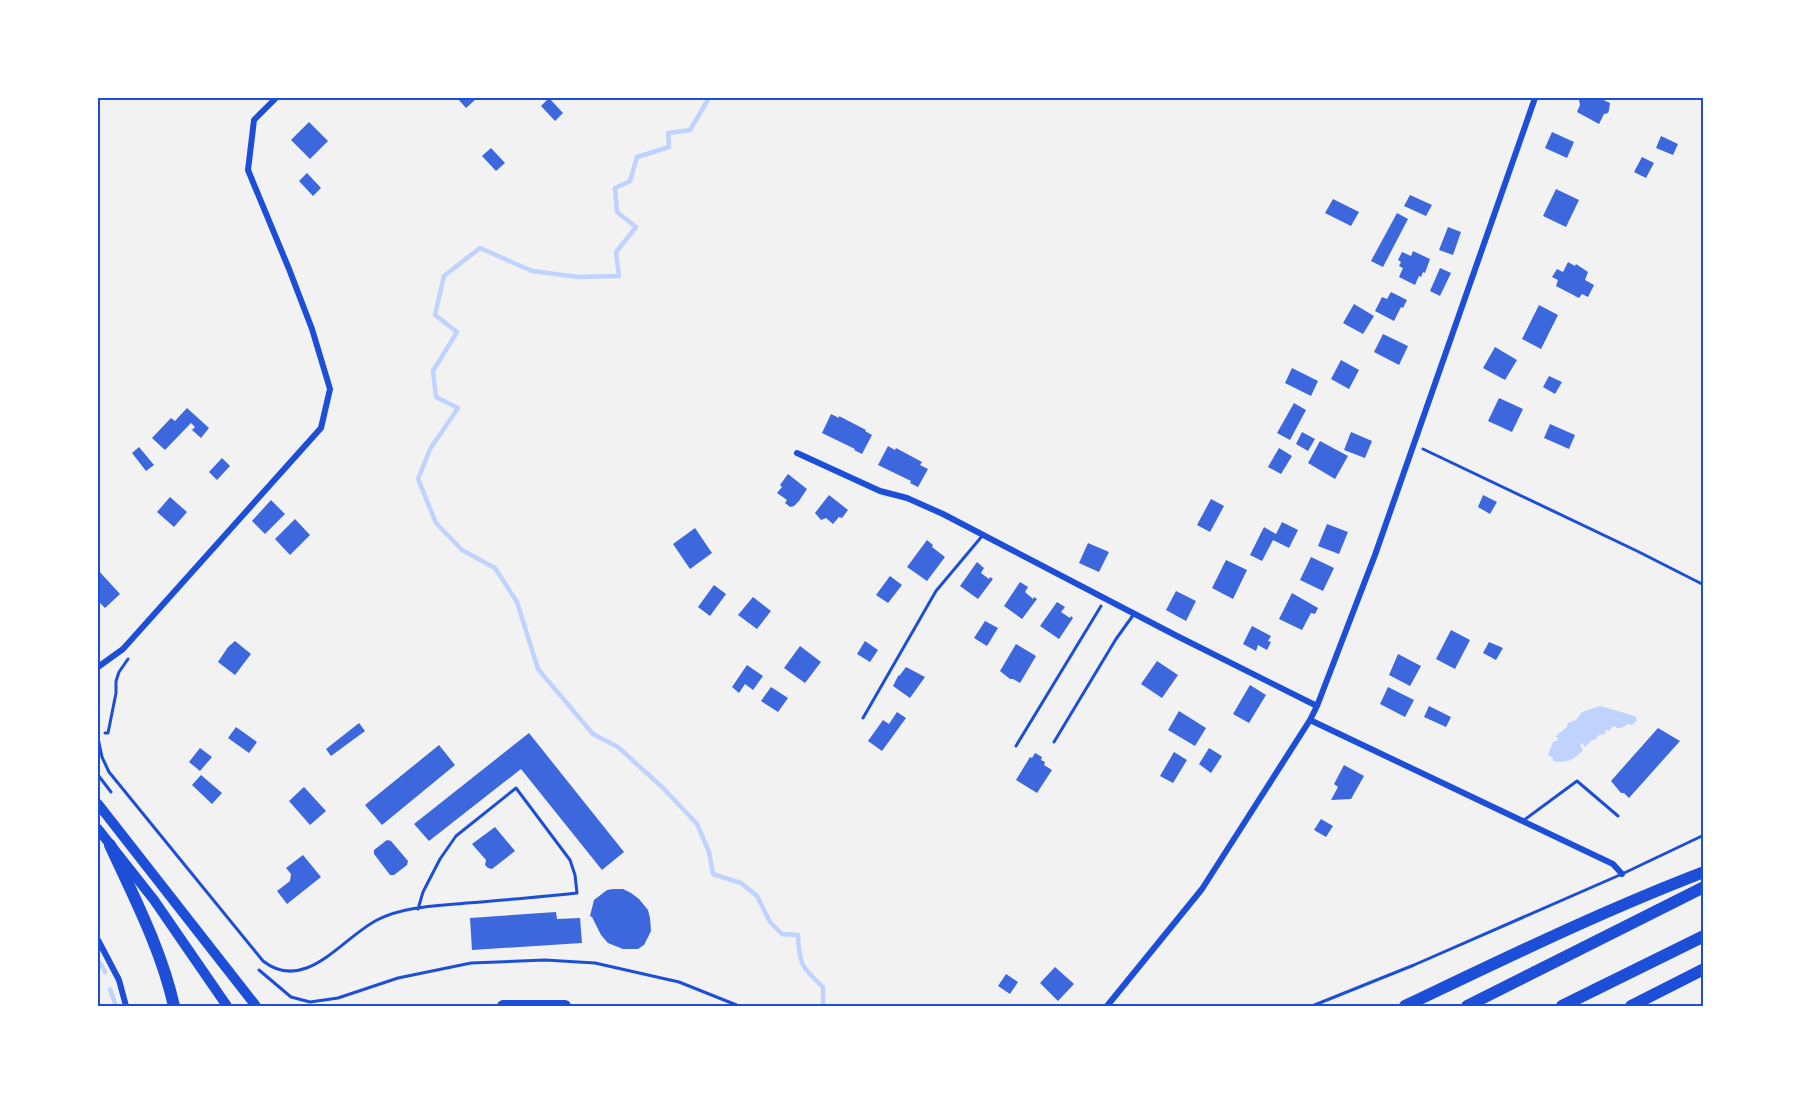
<svg xmlns="http://www.w3.org/2000/svg" width="1801" height="1104" font-family="'Source Serif 4',serif">
	<rect width="100%" height="100%" fill="#f2f2f2"/>
	<!-- water -->
	<path fill="#bfd3fe" d="M1600 706 1635 716 1637 720 1632 725 1628 724 1621 728H1616L1615 726 1612 727 1609 731 1606 729 1605 734 1599 735 1596 739 1591 741 1585 747 1582 743 1580 745 1583 750C1575 759 1566 764 1553 761V758L1548 755 1553 742 1558 740 1557 737H1555L1556 736 1567 727 1568 723 1576 720 1582 712Z"/>
	<g fill="none" stroke-linecap="round" stroke-linejoin="round">
		<!-- stream -->
		<path stroke="#bfd3fe" stroke-width="4.5" d="M709 98 690 130 668 133 669 147 637 157 630 181 615 188 617 212 636 227 616 252 619 276 578 277 532 271 480 248 444 276 435 315 457 332 433 371 436 397 458 408 430 449 418 479 436 523 462 550 495 568 517 602 538 669 593 734 618 747 663 788 697 824 709 852 713 874 741 883 757 896 770 922 782 934 798 935C799 965 802 967 823 987V1006
			M98 960 105 972
			M110 989 116 1006"/>
	</g>
	<!-- building -->
	<path fill="#3d67dc" d="M452 98H475L476 99 466 108 458 99 454 100Z
		M549 98 563 113 555 121 541 106Z
		M1584 98H1599L1610 103 1609 110 1608 113 1604 114 1599 124 1577 112 1580 105 1579 100Z
		M309 122 328 141 310 159 291 140Z
		M1552 132 1574 142 1567 158 1545 148Z
		M1661 136 1678 144 1673 155 1656 148Z
		M491 148 505 163 496 171 482 156Z
		M1642 157 1654 163 1646 178 1634 172Z
		M307 173 321 188 313 196 299 181Z
		M1556 189 1579 200 1566 227 1543 216Z
		M1410 195 1432 205 1426 216 1404 206Z
		M1333 199 1359 212 1351 226 1325 213Z
		M1397 213 1408 219 1383 267 1371 261Z
		M1448 227 1461 232 1453 255 1439 250Z
		M1413 251 1430 259 1425 273 1423 272 1421 277 1419 276 1415 285 1399 277 1403 268 1399 266 1401 262 1398 260 1402 252 1411 256Z
		M1568 262 1575 266 1576 264 1588 272 1585 280 1594 285 1588 297 1582 294 1579 298 1556 286 1558 280 1552 277 1557 269 1563 272Z
		M1440 268 1451 273 1440 296 1430 291Z
		M1391 292 1407 300 1403 308 1401 307 1394 321 1375 311 1382 297 1387 299Z
		M1354 304 1374 316 1363 334 1343 323Z
		M1539 305 1558 315 1541 349 1522 339Z
		M1383 334 1408 346 1399 365 1374 352Z
		M1495 347 1517 360 1505 380 1483 368Z
		M1341 360 1359 370 1349 389 1331 379Z
		M1292 368 1318 381 1311 396 1285 383Z
		M1549 376 1562 382 1555 394 1543 387Z
		M1499 398 1523 409 1512 432 1488 421Z
		M1294 403 1306 410 1290 440 1277 433Z
		M187 408 209 428 201 438 192 430 195 427 191 423 165 450 152 438 171 418 175 421Z
		M831 414 839 418V416L866 430 865 431 872 435 862 454 854 450 855 449 822 433Z
		M1550 424 1575 435 1569 449 1544 438Z
		M1302 432 1315 439 1308 451 1296 444Z
		M1351 432 1372 441 1365 458 1344 450Z
		M1320 441 1348 456 1335 479 1308 463Z
		M888 446 895 450 896 448 922 462 920 465 928 469 918 487 910 483 911 481 878 465Z
		M139 447 154 465 146 471 132 453Z
		M1279 448 1292 456 1281 474 1268 467Z
		M222 458 230 466 217 480 209 472Z
		M788 474 807 489 799 501 794 506 790 507 785 503 787 500 777 493 782 487 780 485Z
		M829 495 848 510 842 518 839 517 833 524 826 518 821 520 815 513Z
		M1483 495 1497 502 1490 514 1478 507Z
		M170 497 187 512 174 527 157 512Z
		M1211 499 1224 506 1210 532 1197 525Z
		M271 500 285 514 265 534 252 521Z
		M295 519 310 535 290 555 275 539Z
		M1282 522 1298 530 1289 548 1273 540 1262 561 1250 555 1264 527 1276 534Z
		M1327 524 1348 532 1339 554 1318 546Z
		M695 528 712 553 690 569 673 544Z
		M927 540 933 545 932 547 945 557 927 581 907 567Z
		M1088 543 1109 552 1099 572 1079 563Z
		M1311 557 1334 568 1323 591 1300 580Z
		M1226 560 1247 570 1233 599 1212 588Z
		M977 562 984 568 981 573 989 579 990 577 993 579 978 599 960 586Z
		M98 570 120 594 105 608 98 601Z
		M890 576 902 585 888 603 876 595Z
		M1020 582 1028 587 1025 592 1033 599 1034 597 1037 599 1022 619 1004 606Z
		M714 585 726 594 710 616 698 607Z
		M1176 591 1196 601 1186 621 1166 610Z
		M1292 593 1318 608 1315 614 1311 613 1302 630 1279 619Z
		M753 597 771 611 757 629 738 615Z
		M1057 602 1065 607 1061 612 1070 618 1071 616 1073 618 1059 639 1040 626Z
		M985 621 998 628 987 646 974 638Z
		M1252 626 1271 636 1268 641 1271 642 1267 650 1258 645 1256 651 1243 644Z
		M1451 630 1470 640 1455 669 1436 659Z
		M235 641 251 654 235 675 218 662 228 647Z
		M865 641 878 650 870 662 857 654Z
		M1489 642 1503 648 1496 660 1483 653Z
		M1016 644 1036 656 1020 683 1013 679H1010L1000 671Z
		M800 646 821 662 805 683 784 668Z
		M1398 654 1421 666 1410 686 1389 675Z
		M1157 661 1178 675 1162 698 1141 684Z
		M747 665 763 676 753 690 745 684 739 693 732 687Z
		M906 667 925 677 910 698 893 686 898 676 900 675Z
		M1250 685 1266 695 1249 723 1233 714Z
		M771 687 788 698 778 712 761 701Z
		M1388 687 1414 700 1405 717 1380 704Z
		M1429 706 1451 717 1446 727 1424 717Z
		M1179 711 1206 728 1195 746 1168 730Z
		M897 712 906 718 882 751 868 741 883 720 889 724Z
		M359 723 365 731 331 756 326 749Z
		M236 727 257 742 249 753 228 738Z
		M1658 728 1680 741 1629 798 1624 793H1621L1611 781Z
		M529 733 624 852 602 870 521 769 429 841 414 824Z
		M439 745 455 765 382 825 365 805Z
		M200 748 212 757 200 771 189 762Z
		M1209 748 1222 756 1211 773 1199 764Z
		M1174 752 1187 760 1173 783 1160 776Z
		M1035 753 1042 757 1041 760 1045 762 1044 765 1052 770 1037 793 1016 780 1030 757 1032 758Z
		M1344 765 1364 776 1351 799 1331 800 1338 787 1334 784Z
		M201 775 222 793 212 804 192 785Z
		M304 787 326 811 310 825 289 801Z
		M1321 819 1333 826 1326 837 1314 830Z
		M495 827 515 851 492 869 488 868 485 865 486 860 472 844Z
		M387 840 391 841 408 861 407 865 394 875H390L374 854V850Z
		M303 855 321 877 287 904 277 891 290 881 291 874 286 868Z
		M613 889H623L631 893 639 899 648 910 650 918 651 931 644 945 638 949H623L608 943 601 935 592 917 590 916 594 900 607 890Z
		M556 912 557 919 580 918 582 943 472 950 470 918Z
		M1055 967 1074 984 1058 1001 1040 983Z
		M1006 974 1018 982 1010 994 998 986Z"/>
	<g fill="none" stroke-linecap="round" stroke-linejoin="round">
		<!-- path -->
		<path stroke="#1d4ed8" stroke-width="3" d="M1423 449 1637 551 1704 585
			M105 733H108L116 693V681L119 672 128 659
			M1016 746 1101 606
			M98 775 111 792
			M259 970 291 997 310 1002 338 998 398 978 471 963 545 960 595 963 679 982 739 1006"/>
		<!-- service -->
		<path stroke="#1d4ed8" stroke-width="3" d="M863 718 936 591 983 535
			M98 738 102 757 109 772 263 961C305 994 342 938 377 920 404 906 438 906 467 903 504 900 541 897 577 893L575 875 570 860 516 788 456 836 440 859 423 892 418 909
			M1054 742 1116 639 1134 614
			M1524 820 1577 781 1618 816
			M1312 1006 1414 965 1622 874 1704 835"/>
		<!-- minor -->
		<path stroke="#1d4ed8" stroke-width="6" d="M797 453 880 491 907 498 943 514 1177 636 1317 706
			M98 667 123 649 321 428 330 389 312 329 289 269 248 170 254 120 276 98
			M1310 720 1613 864 1622 874
			M98 940 119 980 126 1006
			M1107 1006 1202 889 1310 720 1317 706 1375 555 1535 98"/>
		<!-- primary -->
		<path stroke="#1d4ed8" stroke-width="10" d="M98 804 256 1006
			M98 829 154 900 227 1006"/>
		<!-- motorway -->
		<path stroke="#1d4ed8" stroke-width="12" d="M110 845C134 897 161 949 174 1006
			M503 1006H565
			M1405 1006C1504 959 1602 911 1704 872
			M1467 1006 1704 887
			M1562 1006 1704 936
			M1631 1006 1704 969"/>
	</g>
	<!-- border -->
	<rect width="1801" height="1104" fill="none" stroke="#ffffff" stroke-width="198"/>
	<rect x="99" y="99" width="1603" height="906" fill="none" stroke="#1d4ed8" stroke-width="2"/>
</svg>
